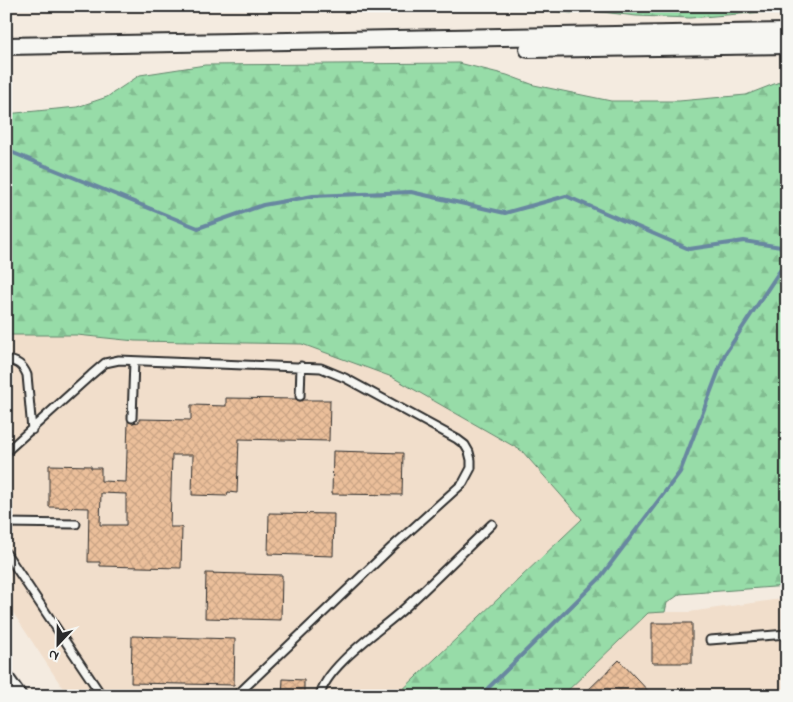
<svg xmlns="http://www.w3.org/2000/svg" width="793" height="702" font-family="'Indie Flower',sans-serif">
	<defs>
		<pattern id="forest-firs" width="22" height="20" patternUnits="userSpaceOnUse" patternTransform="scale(1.25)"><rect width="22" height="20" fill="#97dca8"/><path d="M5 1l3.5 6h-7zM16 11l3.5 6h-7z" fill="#82bd91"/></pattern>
		<pattern id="building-cross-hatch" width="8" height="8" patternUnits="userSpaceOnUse" patternTransform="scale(1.25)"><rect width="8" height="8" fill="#ebbf9a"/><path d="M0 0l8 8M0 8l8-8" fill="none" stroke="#caa485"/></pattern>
	</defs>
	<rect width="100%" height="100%" fill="#f4ebe0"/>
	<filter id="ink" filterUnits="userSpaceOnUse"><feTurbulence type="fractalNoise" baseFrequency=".02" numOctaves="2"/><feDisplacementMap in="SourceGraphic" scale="10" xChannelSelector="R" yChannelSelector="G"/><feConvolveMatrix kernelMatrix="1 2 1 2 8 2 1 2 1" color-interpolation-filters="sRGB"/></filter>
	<g filter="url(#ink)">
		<!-- built -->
		<path fill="#f1decb" d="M6 335H77L135 341 302 344 392 377 522 451 582 519 396 696H68L6 602Z
			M787 598V696H562L648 612H689Z"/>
		<!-- forest -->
		<path fill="url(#forest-firs)" stroke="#61846a" d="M547 6H787V10L690 18 636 16 594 11 571 13 545 10Z
			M459 63 507 75 534 85 611 101H679L746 95 787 79V586L680 594 667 603 665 612 648 613 562 696H396L582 519 522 451 392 377 302 344 135 341 77 335H6V114L77 107 107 97 140 75 205 65Z"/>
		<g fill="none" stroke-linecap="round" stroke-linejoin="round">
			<!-- stream -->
			<path stroke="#6887a0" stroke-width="4" d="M6 150 198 228 263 205 313 196 411 192 505 213 566 196 689 249 744 241 787 248
				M480 696 599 579 680 472 725 354 787 260"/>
		</g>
		<!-- building -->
		<path fill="url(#building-cross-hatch)" stroke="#2b2b2b" fill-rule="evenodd" d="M226 398 296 399 300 401 304 400H330L329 441 239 439 237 493 228 492 227 496 192 495 193 455H172L170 527H182L181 568 100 566V562H88L89 508 49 507V465L91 466V468H101V481L126 482 128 421 132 423 139 422V419L191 420V405L226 406ZM101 493 126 494V525H100Z
			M333 451 403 453 402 495 332 494Z
			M269 513 334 514 333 556 268 554Z
			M206 573 282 575 281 620 205 618Z
			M652 623H692V663H652Z
			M132 636 235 639 234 685 131 683Z
			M619 660 653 696H582Z
			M283 679 304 680V696H282Z"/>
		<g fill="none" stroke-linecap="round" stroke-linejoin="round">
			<defs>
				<path id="service" d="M6 360C17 361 23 365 27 375L32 430
					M300 396 301 366
					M132 418 134 361
					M6 452 91 375 105 363 119 360 321 368 345 378 457 439 465 445 469 452 471 460V468L463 483 392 547 236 696
					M6 523 76 524
					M6 553 102 696
					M710 640 787 634
					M320 696C325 666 385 627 407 606 436 579 464 551 492 524"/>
				<path id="minor" d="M6 678 19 696"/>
				<path id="tertiary" d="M6 46 787 32
					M528 49 787 45"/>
			</defs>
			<!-- service casing -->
			<use href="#service" stroke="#2b2b2b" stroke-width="11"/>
			<!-- minor casing -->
			<use href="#minor" stroke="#2b2b2b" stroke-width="18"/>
			<!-- tertiary casing -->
			<use href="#tertiary" stroke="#2b2b2b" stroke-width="20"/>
			<!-- service -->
			<use href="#service" stroke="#f6f6f2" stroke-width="7"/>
			<!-- minor -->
			<use href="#minor" stroke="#f6f6f2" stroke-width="14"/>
			<!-- tertiary -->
			<use href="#tertiary" stroke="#f6f6f2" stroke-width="16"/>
		</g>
	</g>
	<!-- margin -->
	<rect width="793" height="702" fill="none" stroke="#f6f6f2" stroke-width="25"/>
	<rect x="12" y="12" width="768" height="677" fill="none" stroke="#2b2b2b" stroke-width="2" filter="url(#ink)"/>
	<!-- north arrow -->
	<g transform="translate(58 644) rotate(202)" stroke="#f6f6f2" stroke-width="4" paint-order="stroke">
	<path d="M0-4L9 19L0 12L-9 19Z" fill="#2b2b2b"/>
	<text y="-8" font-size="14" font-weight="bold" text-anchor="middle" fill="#2b2b2b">N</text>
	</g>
</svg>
